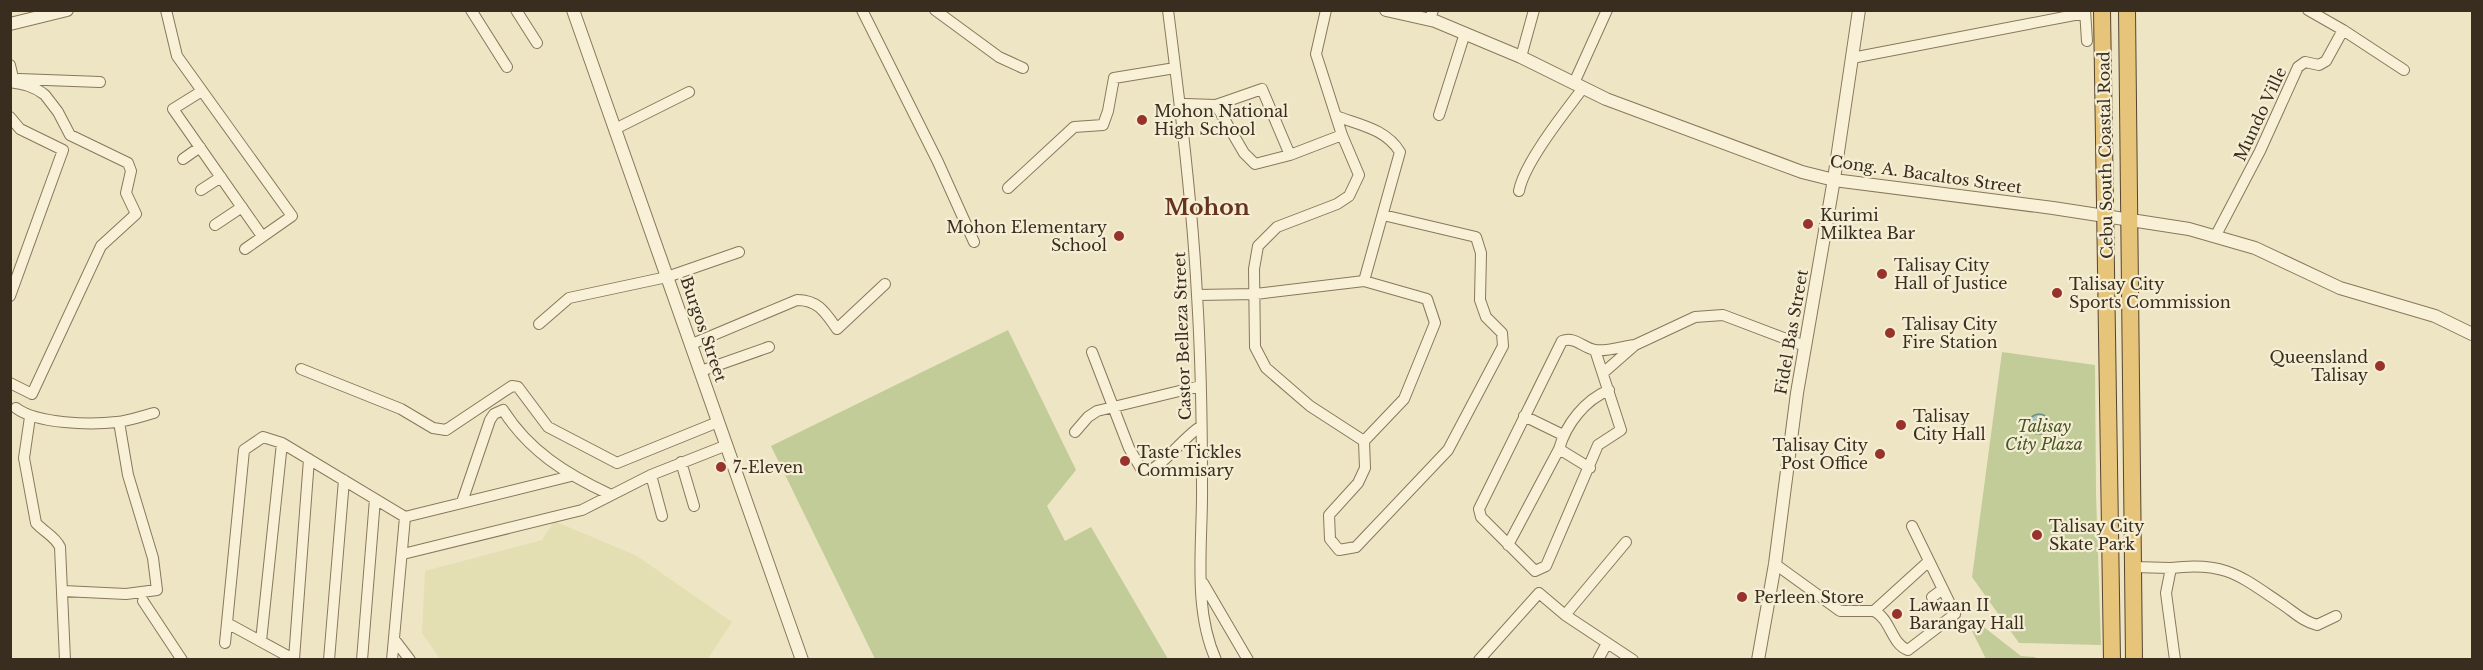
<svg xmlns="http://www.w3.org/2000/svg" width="2483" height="670" font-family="'Libre Baskerville',serif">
	<rect width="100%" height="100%" fill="#eee5c4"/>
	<!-- farmland -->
	<path fill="#e3dfb2" d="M554 521 637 556 732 622 707 660 440 659 422 633 425 571 542 540Z"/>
	<!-- green -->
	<path fill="#c2cc98" d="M1008 330 1076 470 1047 506 1065 541 1091 527 1168 659H875L771 446Z
		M2002 352 2095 365 2096 494 2101 645 2019 643 1972 577Z
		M1967 621 1985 628 2021 656 2035 657 2036 659H1986Z"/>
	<!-- water -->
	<path fill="#a6c1bb" stroke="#6d8f89" stroke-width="1.5" d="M2029 424a10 10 0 1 1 20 0a10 10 0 1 1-20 0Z"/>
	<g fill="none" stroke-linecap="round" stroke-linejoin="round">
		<defs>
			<path id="minor" d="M166 10 177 56 292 216 245 249
				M471 10 507 67
				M516 10 537 43
				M862 10 938 162 974 242
				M935 10 999 57 1023 68
				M1168 10C1180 105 1192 200 1197 295 1201 358 1202 422 1202 485 1203 541 1192 607 1216 660
				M1326 10 1316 54 1342 135 1359 175 1349 196 1337 204 1277 227 1258 246 1254 269 1255 347 1266 368 1310 406 1364 441
				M2085 10 2087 41
				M1430 19 1433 10
				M2343 30 2404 70
				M1521 57 1534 10
				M1852 58 2085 13
				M10 65 13 78H10
				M19 79 100 82
				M10 82C23 84 34 86 45 95L58 112 70 135 128 163 131 171 126 193 136 214 101 246 32 394 10 383
				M1574 83 1607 10
				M202 91 173 109 262 236
				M1185 104 1216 105 1262 89 1290 155
				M1216 105 1244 153 1255 164 1290 155 1342 135
				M1439 115 1465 33
				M1336 116C1360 125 1386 129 1400 152L1364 281
				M10 117 20 129 63 150 10 296
				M615 129 689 92
				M183 159 200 147
				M1008 188 1074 127 1103 125 1108 111 1114 78 1175 68
				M201 190 221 177
				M1519 191C1524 163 1565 112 1583 88
				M215 225 242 207
				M2215 237 2260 151 2298 67 2305 62 2319 65 2326 61 2343 30 2308 10
				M1197 295 1256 294 1364 281 1427 299 1435 323 1404 399 1364 441 1365 468 1358 483 1329 515 1330 539 1339 550 1356 547 1448 450 1503 346 1502 333 1486 317 1480 300 1481 253 1476 237 1383 215
				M539 324 569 298 667 277 739 252
				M692 344 797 300C818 300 825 312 837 329L885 284
				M1595 350 1621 430 1598 445 1546 566 1535 571 1481 517 1479 509 1562 341C1575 336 1583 348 1595 350 1606 352 1624 346 1635 345
				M1092 352 1129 448 1143 472C1158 473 1184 436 1200 427
				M301 369 401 409 433 428 446 430 512 386 518 387 548 427 617 463 718 422
				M701 371 769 347
				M1603 373 1635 345 1695 317 1723 315 1805 346
				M16 408C37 424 91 425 117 422 129 421 142 416 154 413
				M1524 416 1563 435
				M30 417 24 458 36 523C44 532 55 536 60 547L65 660
				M1075 432 1088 417 1097 411 1200 386
				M1559 449 1590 468
				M681 462 694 506
				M651 475 662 516
				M462 502 490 420 494 414 503 410C529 451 566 474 609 494
				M1508 545 1559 449C1566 424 1585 400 1609 390
				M403 554 582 510 651 475 727 445
				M1775 564 1840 611H1874C1891 619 1891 644 1908 650L1955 614 1912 526
				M2133 567 2171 568 2166 593 2175 660
				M2171 568C2225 561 2240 576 2282 604 2294 612 2302 621 2317 625L2336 616
				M1203 583 1248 660
				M63 591 126 594 157 590 153 558 128 475 119 422
				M1932 597 1943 589
				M143 601 182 660
				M1874 611 1929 561
				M1565 615 1626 542
				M227 623 295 660
				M394 639 410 660
				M261 641 282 443
				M225 643 244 450 263 437 282 443 405 517 571 476
				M294 659 309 459
				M329 660 344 480
				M362 660 375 499
				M392 660 405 517
				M1479 660 1539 593 1565 615 1633 660
				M1598 660 1607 643"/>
			<path id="tertiary" d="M573 10 802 660
				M1386 10 1435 21 1521 57 1606 99 1802 172 1834 180 2053 208 2189 229 2255 248 2340 288 2435 316 2472 334
				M10 24 67 10
				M1758 660 1775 564 1797 393 1834 179 1859 10"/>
			<path id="trunk" d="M2102 10 2112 660
				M2127 10 2134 660"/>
		</defs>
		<!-- minor casing -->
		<use href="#minor" stroke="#88775b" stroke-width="12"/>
		<!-- tertiary casing -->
		<use href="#tertiary" stroke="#88775b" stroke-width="14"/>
		<!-- trunk casing -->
		<use href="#trunk" stroke="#56442f" stroke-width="18"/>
		<!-- minor -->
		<use href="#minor" stroke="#f8f1d7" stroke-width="10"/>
		<!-- tertiary -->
		<use href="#tertiary" stroke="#f8f1d7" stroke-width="12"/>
		<!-- trunk -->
		<use href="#trunk" stroke="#e6c47a" stroke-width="16"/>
	</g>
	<!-- markers -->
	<g fill="#97332b" stroke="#f5eed4" stroke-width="2">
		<circle cx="1142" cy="120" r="6"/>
		<circle cx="1808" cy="224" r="6"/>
		<circle cx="1119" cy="236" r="6"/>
		<circle cx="1882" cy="274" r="6"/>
		<circle cx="2057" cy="293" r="6"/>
		<circle cx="1890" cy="333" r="6"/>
		<circle cx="2380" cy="366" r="6"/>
		<circle cx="1901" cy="425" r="6"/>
		<circle cx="1880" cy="454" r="6"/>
		<circle cx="1125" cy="461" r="6"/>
		<circle cx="721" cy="467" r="6"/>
		<circle cx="2037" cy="535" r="6"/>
		<circle cx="1742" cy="597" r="6"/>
		<circle cx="1897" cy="614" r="6"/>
	</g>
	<g text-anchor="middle" stroke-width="4.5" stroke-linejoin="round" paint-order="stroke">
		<!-- poi labels -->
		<g font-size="16" fill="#382d1e" stroke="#f5eed4" text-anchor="start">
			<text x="1154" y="117">Mohon National<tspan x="1154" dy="18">High School</tspan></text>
			<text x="1820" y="221">Kurimi<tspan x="1820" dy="18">Milktea Bar</tspan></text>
			<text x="1107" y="233" text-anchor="end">Mohon Elementary<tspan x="1107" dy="18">School</tspan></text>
			<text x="1894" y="271">Talisay City<tspan x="1894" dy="18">Hall of Justice</tspan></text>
			<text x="2069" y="290">Talisay City<tspan x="2069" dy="18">Sports Commission</tspan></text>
			<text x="1902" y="330">Talisay City<tspan x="1902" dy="18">Fire Station</tspan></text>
			<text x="2368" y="363" text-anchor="end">Queensland<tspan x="2368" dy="18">Talisay</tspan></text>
			<text x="1913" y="422">Talisay<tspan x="1913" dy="18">City Hall</tspan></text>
			<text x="1868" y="451" text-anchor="end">Talisay City<tspan x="1868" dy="18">Post Office</tspan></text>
			<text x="1137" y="458">Taste Tickles<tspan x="1137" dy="18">Commisary</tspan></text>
			<text x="733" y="473">7-Eleven</text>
			<text x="2049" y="532">Talisay City<tspan x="2049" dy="18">Skate Park</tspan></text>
			<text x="1754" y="603">Perleen Store</text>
			<text x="1909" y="611">Lawaan II<tspan x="1909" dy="18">Barangay Hall</tspan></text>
		</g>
		<!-- street labels -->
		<g font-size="16" fill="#382d1e" stroke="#f5eed4">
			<text transform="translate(2260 114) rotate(-65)" y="6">Mundo Ville</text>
			<text transform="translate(2105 155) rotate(-91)" y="6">Cebu South Coastal Road</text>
			<text transform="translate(1926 174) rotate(8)" y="6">Cong. A. Bacaltos Street</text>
			<text transform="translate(704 329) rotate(71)" y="6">Burgos Street</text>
			<text transform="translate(1791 332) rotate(-80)" y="6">Fidel Bas Street</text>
			<text transform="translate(1182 336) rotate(-92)" y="6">Castor Belleza Street</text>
		</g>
		<!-- park labels -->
		<g font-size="16" font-style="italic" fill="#455525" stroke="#f5eed4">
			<text x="2044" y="432">Talisay<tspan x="2044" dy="18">City Plaza</tspan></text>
		</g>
		<!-- district labels -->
		<g font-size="22" font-weight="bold" fill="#65331e" stroke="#f5eed4">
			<text x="1207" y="215">Mohon</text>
		</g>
	</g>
	<!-- border -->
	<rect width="2483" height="670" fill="none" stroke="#382d1e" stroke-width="24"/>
</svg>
